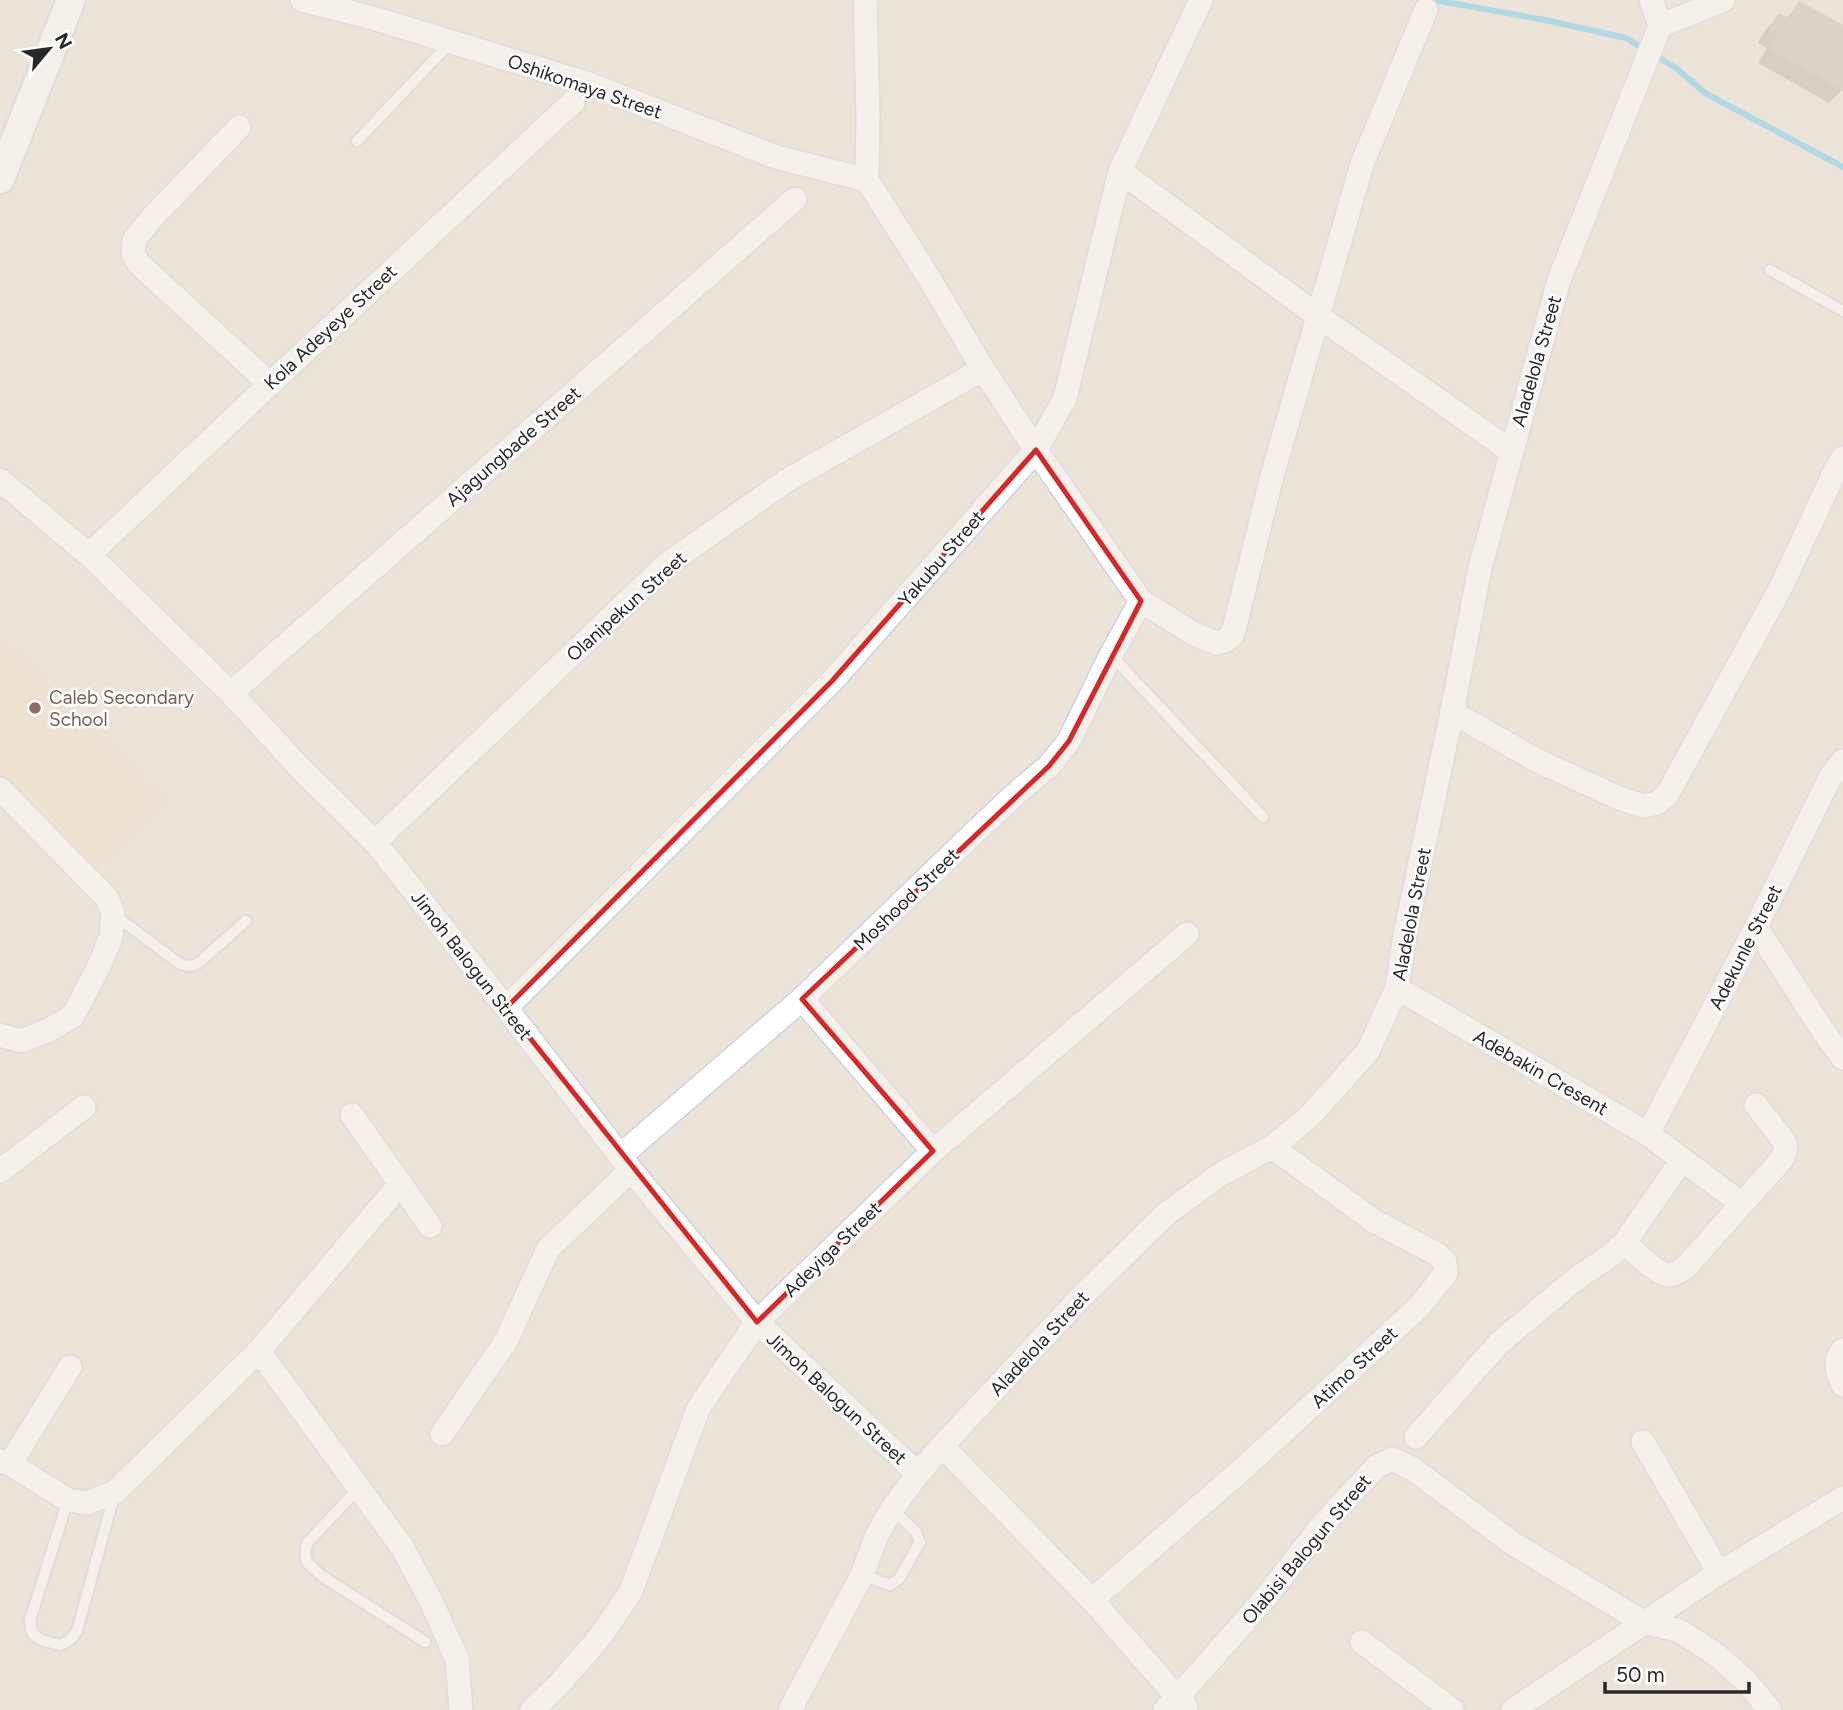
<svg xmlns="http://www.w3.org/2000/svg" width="1843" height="1710" font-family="Figtree,sans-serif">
	<rect width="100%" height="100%" fill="#ece4d9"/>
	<!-- education -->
	<path fill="#efe2c7" d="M0 638 164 801 95 870 0 778Z"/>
	<!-- shadow -->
	<path fill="#0003" d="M1800 4 1843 28V89L1829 103 1758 63 1767 48 1758 43 1765 30 1779 16 1785 19Z"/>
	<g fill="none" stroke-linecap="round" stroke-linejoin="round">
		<!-- stream -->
		<path stroke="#66cdf4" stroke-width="6" d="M1420 0 1440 1 1545 20 1626 38 1676 68 1705 93 1843 167"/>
	</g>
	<!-- building -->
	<path fill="#c7c1b9" stroke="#c7c0b3" stroke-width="2" d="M1799 2 1843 26V90L1771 49 1779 34 1770 29 1779 14 1789 20Z"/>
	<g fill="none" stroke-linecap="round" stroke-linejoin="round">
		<defs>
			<path id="service" d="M357 141 451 42
				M1770 270 1843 311
				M1111 655 1263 817
				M113 914 180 964 188 966 196 965 246 921
				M359 1488 307 1543C302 1562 308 1564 322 1576L425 1642
				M68 1500 30 1620 32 1633 41 1640 60 1645 70 1640 77 1631 115 1492
				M862 1575 890 1585 899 1579 920 1542 916 1532 892 1509"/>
			<path id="minor" d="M302 0 373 18 589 84 776 157 867 180
				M865 0 868 115 867 180 926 273 983 369 1036 450 1141 601 1194 634 1216 643 1225 641 1233 634 1272 476 1362 164 1426 10
				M1660 26 1723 0
				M239 127 151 219 134 240 133 254 139 264 270 384
				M1120 171 1318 316 1511 451
				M0 480 89 555 231 693 301 769 375 842 506 1008 631 1170 757 1322 918 1474
				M89 555 270 384 573 102
				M231 693 795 199
				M1452 712 1536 760 1619 798 1643 806 1657 803 1667 795 1781 587 1836 469 1843 458
				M0 789 107 898 113 914 111 937 99 966 73 1016 49 1030 21 1041 0 1035
				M375 842 667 564 786 481 983 369
				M1756 927 1825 1034 1843 1058
				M1397 988 1648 1134 1742 1204
				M802 999 933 1151
				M506 1008 832 681 1036 450 1065 398 1120 171 1201 0
				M352 1115 430 1226
				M1648 1134 1756 927 1831 776 1843 761
				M620 1156 802 999 971 836 1019 791 1049 766 1069 741 1111 655 1141 601
				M0 1171 84 1107
				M1624 1243C1633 1250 1657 1274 1668 1275 1674 1275 1680 1271 1685 1268L1782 1159 1786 1149 1784 1141 1756 1105
				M1843 1350C1833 1360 1838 1373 1843 1385
				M259 1351 402 1547 431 1601 457 1659 461 1710
				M442 1434 506 1341 548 1249 631 1170
				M1416 1437 1499 1343 1577 1278 1610 1256 1624 1243 1682 1160
				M1643 1442 1719 1573
				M942 1446 1092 1600 1186 1707
				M0 1461 10 1464 68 1500 87 1503 115 1492 259 1351 401 1183
				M10 1464 70 1367
				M1092 1600 1246 1466 1419 1307 1446 1273 1445 1262 1437 1254 1374 1221 1272 1147
				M1362 1642 1452 1710
				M532 1710 560 1683 600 1637 631 1591 699 1407 757 1322 933 1151 1187 934
				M790 1710 862 1575 877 1535 892 1509 918 1474 942 1446 1080 1298 1166 1214 1221 1174 1272 1147 1309 1117 1368 1051 1397 988 1405 935 1452 712 1480 568 1559 280 1660 26 1651 0
				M1165 1710 1178 1697 1266 1597 1324 1523 1376 1467 1392 1459 1413 1469 1512 1543 1643 1622 1678 1630 1714 1653 1746 1681 1770 1710
				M1513 1710 1719 1573 1843 1498"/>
			<path id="tertiary" d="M0 179 71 0"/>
		</defs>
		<!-- service casing -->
		<use href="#service" stroke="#ced2e2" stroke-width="14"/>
		<!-- minor casing -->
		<use href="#minor" stroke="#ced2e2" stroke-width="26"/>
		<!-- tertiary casing -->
		<use href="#tertiary" stroke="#ced2e2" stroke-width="32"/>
		<!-- service -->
		<use href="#service" stroke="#fff" stroke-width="10"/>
		<!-- minor -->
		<use href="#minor" stroke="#fff" stroke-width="23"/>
		<!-- tertiary -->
		<use href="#tertiary" stroke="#fff" stroke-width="28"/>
	</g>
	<!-- marked area -->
	<path d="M0 0H1843V1710H0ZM1036 450 1141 601 1069 741 1049 766 802 999 933 1151 757 1322 506 1008 832 681Z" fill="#ece4d9" fill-opacity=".55" fill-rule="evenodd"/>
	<path fill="none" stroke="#d62828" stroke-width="5" stroke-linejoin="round" d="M1036 450 1141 601 1069 741 1049 766 802 999 933 1151 757 1322 506 1008 832 681Z"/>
	<!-- markers -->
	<circle fill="#8d6e63" stroke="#fff" stroke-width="2.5" cx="35" cy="708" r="7"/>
	<g text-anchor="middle" stroke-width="5" stroke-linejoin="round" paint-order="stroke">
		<!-- street labels -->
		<g font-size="19" fill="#282828" stroke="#fff">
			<text transform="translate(585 86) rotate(19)" y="7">Oshikomaya Street</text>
			<text transform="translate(330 327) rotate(-43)" y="7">Kola Adeyeye Street</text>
			<text transform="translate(1536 361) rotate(-74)" y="7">Aladelola Street</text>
			<text transform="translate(513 446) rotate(-41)" y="7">Ajagungbade Street</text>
			<text transform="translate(941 558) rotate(-49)" y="7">Yakubu Street</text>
			<text transform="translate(626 606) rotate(-42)" y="7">Olanipekun Street</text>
			<text transform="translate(906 899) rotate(-44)" y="7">Moshood Street</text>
			<text transform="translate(1411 914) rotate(-79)" y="7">Aladelola Street</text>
			<text transform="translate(1745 947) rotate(-63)" y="7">Adekunle Street</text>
			<text transform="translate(472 965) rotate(52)" y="7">Jimoh Balogun Street</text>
			<text transform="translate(1541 1072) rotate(30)" y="7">Adebakin Cresent</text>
			<text transform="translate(832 1249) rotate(-44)" y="7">Adeyiga Street</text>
			<text transform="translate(1039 1343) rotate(-47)" y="7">Aladelola Street</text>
			<text transform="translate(1354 1367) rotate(-43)" y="7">Atimo Street</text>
			<text transform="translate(837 1398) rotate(43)" y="7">Jimoh Balogun Street</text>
			<text transform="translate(1306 1549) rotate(-50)" y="7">Olabisi Balogun Street</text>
		</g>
		<!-- education labels -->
		<g font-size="19" fill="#785e54" stroke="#fff" text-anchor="start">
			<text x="49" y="704">Caleb Secondary<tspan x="49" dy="22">School</tspan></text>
		</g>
	</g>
	<!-- north arrow -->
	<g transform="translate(49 49) rotate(61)" stroke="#ffffff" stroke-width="5" paint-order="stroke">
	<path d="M0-5L12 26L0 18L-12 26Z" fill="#282828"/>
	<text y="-10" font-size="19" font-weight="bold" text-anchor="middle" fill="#282828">N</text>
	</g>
	<!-- scale -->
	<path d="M1605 1682v10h144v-10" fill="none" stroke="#282828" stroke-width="3.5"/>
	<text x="1616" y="1682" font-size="21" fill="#282828" stroke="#ffffff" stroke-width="5" paint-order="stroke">50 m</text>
</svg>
